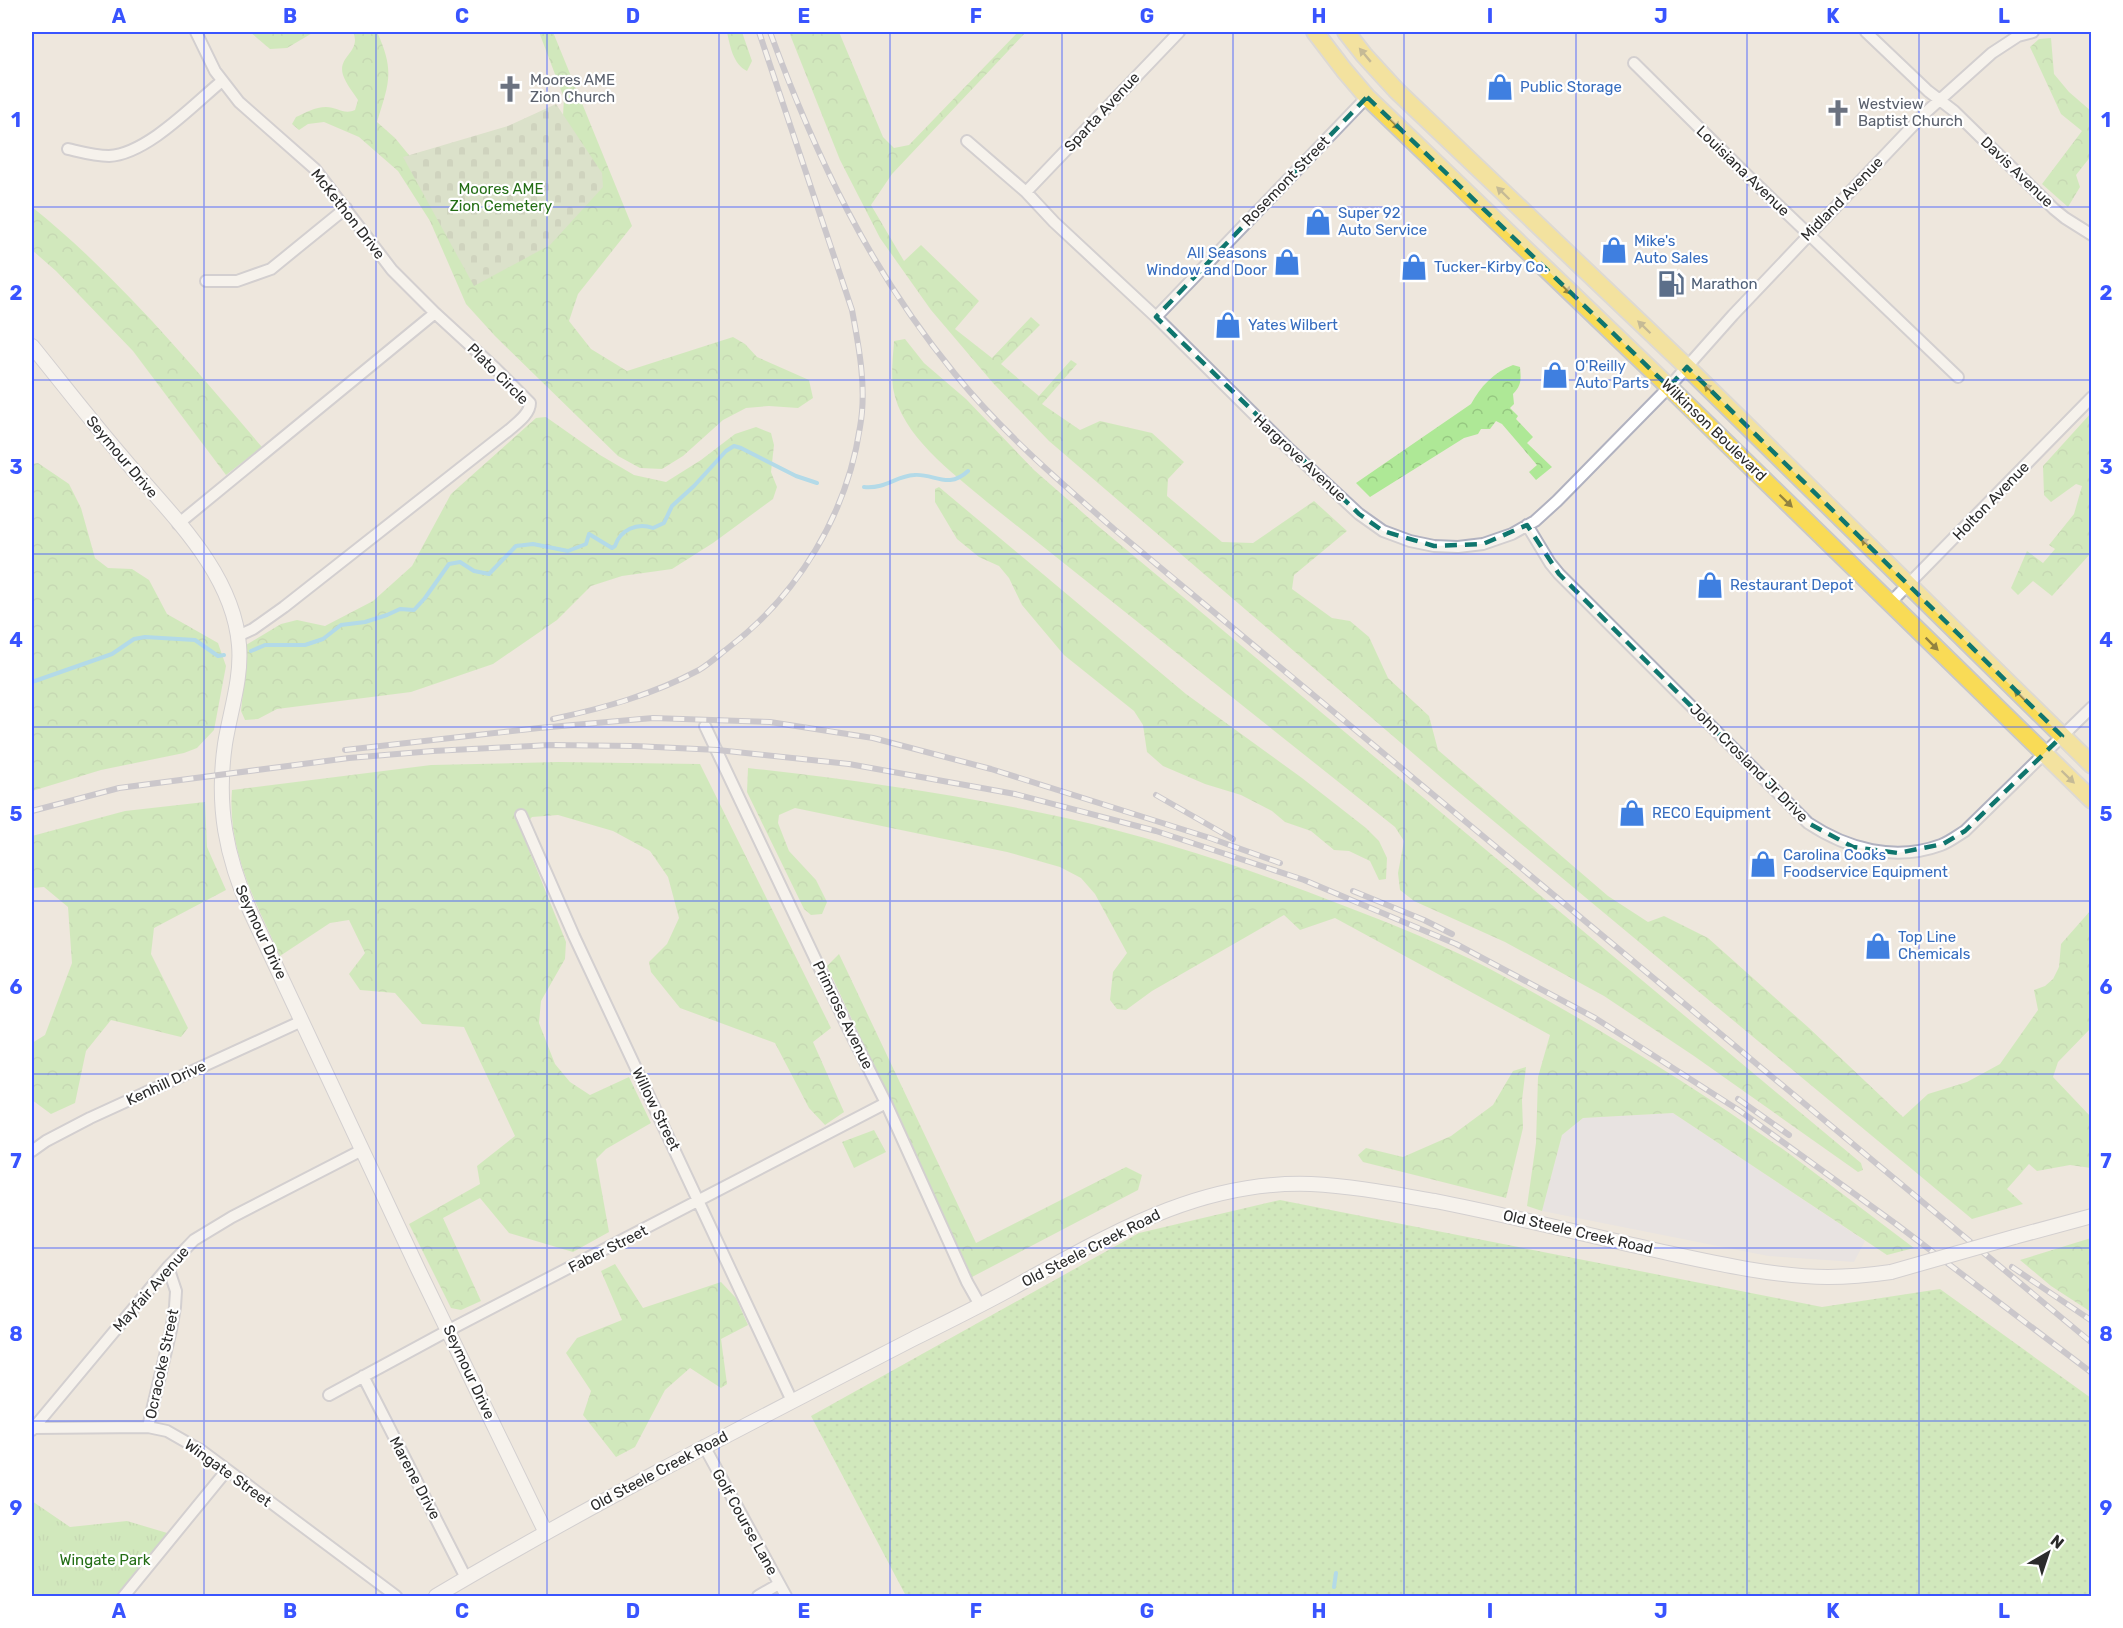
<svg xmlns="http://www.w3.org/2000/svg" width="2123" height="1628" font-family="Rubik,sans-serif">
	<defs>
		<pattern id="grass-dots" width="8" height="8" patternUnits="userSpaceOnUse" patternTransform="scale(1.5)"><rect width="8" height="8" fill="#aee896"/><path d="M2 2h.1M6 6h.1" fill="none" stroke="#96c781" stroke-width="1.8" stroke-linecap="round"/></pattern>
		<pattern id="forest-crowns" width="20" height="18" patternUnits="userSpaceOnUse" patternTransform="scale(1.5)"><rect width="20" height="18" fill="#aee896"/><path d="M2 6a3 3 0 1 1 6 0M12 15a3 3 0 1 1 6 0" fill="none" stroke="#96c781"/></pattern>
		<pattern id="cemetery-stones" width="16" height="16" patternUnits="userSpaceOnUse" patternTransform="scale(1.5)"><rect width="16" height="16" fill="#c3d9b3"/><path d="M2 7V4a2 2 0 0 1 4 0v3zM10 15v-3a2 2 0 0 1 4 0v3z" fill="#a8ba9a"/></pattern>
		<pattern id="park-tufts" width="24" height="20" patternUnits="userSpaceOnUse" patternTransform="scale(1.5)"><rect width="24" height="20" fill="#aee896"/><path d="M3 7l-1-3M5 7V3M7 7l1-3M15 17l-1-3M17 17v-4M19 17l1-3" fill="none" stroke="#96c781"/></pattern>
	</defs>
	<rect width="100%" height="100%" fill="#eee7dd"/>
	<!-- industrial -->
	<path fill="#e0dee6" d="M1673 1113 1865 1241 1854 1262 1768 1256 1542 1211 1562 1135 1583 1118Z"/>
	<!-- grass -->
	<path fill="url(#grass-dots)" d="M1280 1200 1822 1307 1940 1289 2091 1398V1596H906L811 1416 1139 1233Z"/>
	<!-- forest -->
	<path fill="url(#forest-crowns)" d="M250 32H271L281 34 283 32H314L287 48 270 49Z
		M353 32H377C395 71 389 83 377 122L395 138 418 166 562 133 564 98 539 32H553L632 226 578 294 569 321 591 349 627 371 733 337 745 344 757 357 809 380 813 398 798 408 769 406 746 408 723 420 683 456 662 469 640 468 618 456 495 336 466 304 430 221 398 171 359 137 324 122 308 124 299 130 292 124 296 117C305 113 315 107 326 107 337 107 344 115 355 110L358 100C353 92 346 84 343 75 337 56 362 52 353 32Z
		M727 32H742L752 61 747 71C733 64 730 46 727 32Z
		M789 32H839L883 137 894 148 909 145 1018 32H1026L892 174 871 205 904 261 921 245 979 301 955 329 992 358 1031 317 1040 325 1001 364 1039 396 1071 360 1077 364 1042 404 1080 430 1100 421 1152 433 1184 462 1168 479 1167 496 1222 542 1253 543 1314 501 1347 531 1294 575 1292 589 1332 618 1350 621 1369 637 1388 678 1429 716 1438 750 1608 896 1648 922 1664 916 1708 938 1809 1028 1903 1117 1928 1094 1967 1082 2000 1064 2038 1010 2034 990 2045 986 2053 979 2059 967 2061 944 2091 910V1028L2058 1062 2053 1077 2091 1117V1168L2070 1165 2037 1171 2029 1164 2007 1189 2023 1204 1972 1219 1443 779 1049 441 993 383 931 310 880 238 840 160Z
		M2051 38 2054 74 2069 92 2091 111V156L2076 175 2080 187 2068 207 2042 184 2082 131 2061 114 2030 47 2039 39Z
		M32 207C119 277 190 363 262 447L226 475 133 351 56 271 32 250Z
		M905 339 924 363 966 399 1034 470 1098 526 1861 1163 1863 1170 1858 1172 1694 1056 1604 996 1505 942 1414 901 1400 890 1398 873 1404 841 1395 827 987 502C952 472 901 436 893 388 891 373 893 356 894 341Z
		M1513 365 1520 367C1521 379 1522 385 1513 394L1514 404 1510 408 1518 416 1516 419 1533 437 1527 443 1552 467 1536 480 1529 472 1537 465 1502 424 1496 421 1490 429H1481L1478 434 1464 438 1370 497 1356 483 1471 404C1481 386 1494 372 1513 365Z
		M2091 413V437L2089 440 2092 443 2091 553 2052 596 2033 581 2018 595 2011 588 2027 551 2043 563 2055 549 2049 545 2074 514 2082 486 2076 484 2051 502 2044 495 2043 466Z
		M546 417 600 455 634 475 666 482 701 460 735 434 756 427 771 433 774 445 771 472 777 487 773 499 713 543 672 569 622 576 591 586 557 620 493 664 411 692 277 709 258 719 245 720 241 711 245 673 246 645 281 624 297 620 325 626 373 601 412 566 451 494 536 418Z
		M38 463 69 484 81 508 95 558 108 568 132 569 149 580 167 614 218 643 226 666 214 730 197 748 184 753 101 770 32 791V464Z
		M939 487 1186 694 1302 778 1366 828 1379 841 1387 858 1386 879 1379 880 1370 861 1349 851 1334 850 1311 831 1285 822 1272 811 1241 795 1205 784 1163 766 1147 752 1143 725 1134 711 1064 655 1022 605 1009 578 999 566 979 557 957 539 935 502V489Z
		M558 762 700 764 831 1028 813 1042 844 1112 825 1125 809 1108 775 1043 680 1008 651 972 649 962 667 944 679 918 668 877 650 851 613 831 558 815 532 817 521 830 566 942 565 959 541 1001 539 1023 555 1064 570 1082 590 1095 629 1077 651 1123 606 1149 596 1159 609 1232 573 1252 509 1233 480 1198 443 1218 481 1301 461 1310 451 1308 409 1224 480 1184 477 1166 515 1136 464 1027 422 1024 395 993 360 990 349 974 365 953 349 920 330 923 280 956C256 903 227 850 232 790L431 765Z
		M748 768C855 780 961 795 1066 818 1160 839 1253 870 1342 905 1392 924 1442 944 1490 969 1594 1024 1695 1087 1791 1155 1832 1186 1873 1217 1914 1248L1887 1255 1673 1113 1583 1118 1562 1135 1542 1211 1527 1206 1536 1143 1538 1077 1550 1035 1335 918 1300 930 1284 915 1152 991 1126 1010 1117 1009 1110 1000 1113 972 1127 953 1095 894 1081 878 1060 867 1007 852 795 808 779 815 778 823 789 851 816 880 827 902 822 914 811 915 804 909 747 792Z
		M205 802 207 847 226 890 154 928 151 954 188 1028 181 1037 111 1020 86 1051 75 1103 51 1114 32 1100V1043L45 1035 72 963 68 907 44 887 32 888V836L125 811Z
		M839 954 976 1243 1126 1167 1142 1175 1138 1190 972 1277 827 966Z
		M1526 1067 1522 1100 1523 1128 1506 1198 1363 1162 1358 1155 1366 1148 1403 1157 1451 1136 1493 1105 1513 1071Z
		M874 1130 886 1152 854 1168 842 1142Z
		M2091 1238H2092L2091 1312 2051 1286 2020 1260Z
		M615 1264 643 1308 721 1282 736 1298 748 1325 721 1339 727 1384 721 1388 690 1368 665 1390 635 1447 616 1457 583 1415 591 1391 566 1353 577 1338 622 1320 601 1271Z"/>
	<!-- cemetery -->
	<path fill="url(#cemetery-stones)" d="M556 104 602 173 603 187 550 245 474 286 403 157 508 126Z"/>
	<!-- park -->
	<path fill="url(#park-tufts)" d="M32 1501 70 1527 127 1521 174 1535 124 1596H32Z"/>
	<g fill="none" stroke-linecap="round" stroke-linejoin="round">
		<!-- stream -->
		<path stroke="#6acaf6" stroke-width="4" d="M864 487C886 489 896 476 914 475 934 473 948 490 968 471
			M251 651 265 645H305L323 639 341 625 365 622 387 615 400 609 414 610 425 598 449 564 460 562 474 571 489 574 516 546 533 544 568 551 586 544 589 534 612 548 615 546C620 530 637 522 653 528L664 523 672 506 694 486 726 451 734 446 741 448 796 476 817 483
			M32 682 112 654 134 639 145 637 195 640 218 656 224 655
			M1334 1587 1336 1573"/>
		<defs>
			<path id="street" d="M196 32 215 71 239 102 315 169 392 270 435 313
				M1866 32 1928 91 1954 111 2054 209 2065 218 2092 235
				M1634 63 1753 181 1958 377
				M967 141 1026 192 1054 222 1156 317 1287 447 1359 514 1383 531 1410 541 1434 546 1458 547 1483 544 1512 534 1535 521 1557 501 1669 387 1733 315 1924 114 1992 53 2018 36 2033 32
				M68 149C81 152 95 156 109 156 147 154 193 105 222 81
				M1026 192 1179 32
				M206 281H237L271 269 346 208
				M1156 317 1367 97
				M178 524 435 313 496 369 530 403C530 414 517 423 509 430L284 607 253 629 238 636
				M1527 525 1550 563 1559 574 1808 823C1847 849 1895 862 1941 845 1949 842 1957 836 1965 831L2092 707
				M1890 603 2092 397
				M705 726 848 1028 886 1103 967 1282 980 1305
				M521 815 574 936 792 1401
				M32 1151 46 1141 90 1118 302 1021
				M363 1376 466 1578
				M329 1395 449 1330 886 1103
				M148 1427 171 1330 175 1307 176 1291 168 1267
				M33 1428 148 1427 167 1431 202 1451 396 1596
				M32 1430 168 1267 194 1240 232 1217 362 1150
				M704 1446 786 1596
				M124 1596 227 1470
				M758 1596 779 1584"/>
			<path id="secondary" d="M32 346C62 383 92 422 124 459 169 513 233 571 239 645 242 678 230 712 225 744 216 806 226 857 251 913L418 1269 546 1533
				M2014 1237 2092 1216
				M436 1596C591 1504 752 1422 913 1339 951 1320 988 1302 1025 1281 1116 1231 1203 1180 1311 1184 1353 1186 1394 1194 1435 1201 1507 1215 1579 1233 1650 1249 1706 1261 1772 1277 1828 1277 1850 1277 1870 1275 1891 1272"/>
			<path id="primary" d="M1315 32 1344 70 1367 97 1669 387 2092 800
				M1346 32 1364 55 1397 91 1687 367 2092 765"/>
		</defs>
		<!-- street casing -->
		<use href="#street" stroke="#b1b2c0" stroke-width="14"/>
		<!-- secondary casing -->
		<use href="#secondary" stroke="#b1b2c0" stroke-width="16"/>
		<!-- primary casing -->
		<use href="#primary" stroke="#c8c8c8" stroke-width="20"/>
		<!-- street -->
		<use href="#street" stroke="#fff" stroke-width="10"/>
		<!-- secondary -->
		<use href="#secondary" stroke="#fff" stroke-width="14"/>
		<!-- primary -->
		<use href="#primary" stroke="#f9db56" stroke-width="16"/>
		<defs>
			<path id="rail" d="M770 32C816 157 869 269 955 374 1002 432 1058 480 1114 529L2092 1343
				M553 719C604 708 652 695 699 670 709 664 719 655 728 648 798 595 847 514 860 427 867 389 859 347 852 310L759 32
				M345 750 539 728 653 718 770 722 873 738 991 769 1210 838 1280 863
				M1156 795 1233 839
				M32 811 119 788 349 758 433 751 550 745 635 746 718 750 849 764 1015 794 1156 831 1304 880 1456 944 1595 1018 1740 1111 1896 1224 2092 1373
				M1353 891 1424 920 1452 934
				M1738 1099 1789 1135
				M2012 1267 2092 1321"/>
		</defs>
		<!-- rail casing -->
		<use href="#rail" stroke="#9fa1b7" stroke-width="6"/>
		<!-- rail -->
		<use href="#rail" stroke="#fff" stroke-width="4" stroke-dasharray="11" stroke-linecap="butt"/>
		<defs>
			<path id="secondary-bridge" d="M1891 1272 2014 1237"/>
		</defs>
		<!-- secondary-bridge casing -->
		<use href="#secondary-bridge" stroke="#b1b2c0" stroke-width="16" stroke-linecap="butt"/>
		<!-- secondary-bridge -->
		<use href="#secondary-bridge" stroke="#fff" stroke-width="14"/>
	</g>
	<!-- one-way arrows -->
	<defs><path id="oneway-solid" d="M-6-.8H1V-3.2L6.5 0L1 3.2V.8H-6Z" transform="scale(1.5)"/></defs>
	<g fill="#928340">
		<use href="#oneway-solid" transform="translate(1365 55) rotate(-130)"/>
		<use href="#oneway-solid" transform="translate(1394 123) rotate(44)"/>
		<use href="#oneway-solid" transform="translate(1503 193) rotate(-136)"/>
		<use href="#oneway-solid" transform="translate(1565 288) rotate(44)"/>
		<use href="#oneway-solid" transform="translate(1644 327) rotate(-136)"/>
		<use href="#oneway-solid" transform="translate(1710 390) rotate(-135)"/>
		<use href="#oneway-solid" transform="translate(1786 501) rotate(44)"/>
		<use href="#oneway-solid" transform="translate(1867 544) rotate(-135)"/>
		<use href="#oneway-solid" transform="translate(1932 644) rotate(45)"/>
		<use href="#oneway-solid" transform="translate(2020 695) rotate(-135)"/>
		<use href="#oneway-solid" transform="translate(2068 777) rotate(44)"/>
	</g>
	<!-- marked area -->
	<path d="M0 0H2123V1628H0ZM1367 97 1669 387 1687 367 2062 736 1965 831 1943 844 1898 853 1853 847 1808 823 1559 574 1527 525 1483 544 1434 546 1383 531 1359 514 1156 317Z" fill="#eee7dd" fill-opacity=".55" fill-rule="evenodd"/>
	<path fill="none" stroke="#0f766e" stroke-width="4.5" stroke-dasharray="12 8" stroke-linejoin="round" d="M1367 97 1669 387 1687 367 2062 736 1965 831 1943 844 1898 853 1853 847 1808 823 1559 574 1527 525 1483 544 1434 546 1383 531 1359 514 1156 317Z"/>
	<!-- grid -->
	<path fill="none" stroke="#3954ff" stroke-width="1.5" stroke-opacity="0.55" d="M204 32V1596M376 32V1596M547 32V1596M719 32V1596M890 32V1596M1062 32V1596M1233 32V1596M1404 32V1596M1576 32V1596M1747 32V1596M1919 32V1596M32 207H2092M32 380H2092M32 554H2092M32 727H2092M32 901H2092M32 1074H2092M32 1248H2092M32 1421H2092"/>
	<!-- icons -->
	<defs>
		<symbol id="shop-bare" viewBox="-9 -9 18 18"><path d="M-5-2.5h2.3a2.7 3.5 0 0 1 5.4 0H5L5.5 6h-11ZM-1.5-2.5h3a1.5 2.3 0 0 0-3 0Z" fill="#3f7fe0" stroke="#fff" stroke-width="2.5" paint-order="stroke"/></symbol>
		<symbol id="church-bare" viewBox="-9 -9 18 18"><path d="M-1.2-6h2.4v3.5h3.3v2.4h-3.3V6h-2.4V-.1h-3.3v-2.4h3.3Z" fill="#6b7280" stroke="#fff" stroke-width="2.5" paint-order="stroke"/></symbol>
		<symbol id="fuel-bare" viewBox="-9 -9 18 18"><path d="M-5.5-6h7V0h2V4h1.3V-2.5L3-4.5l.8-.8L6-3V5H2.5V1h-1V6h-7ZM-4.2-4.7v3.2H.2V-4.7Z" fill="#5c6f8a" stroke="#fff" stroke-width="2.5" paint-order="stroke"/></symbol>
	</defs>
	<g fill-rule="evenodd">
		<use href="#shop-bare" x="1481" y="68" width="38" height="38"/>
		<use href="#church-bare" x="491" y="70" width="38" height="38"/>
		<use href="#church-bare" x="1819" y="94" width="38" height="38"/>
		<use href="#shop-bare" x="1299" y="203" width="38" height="38"/>
		<use href="#shop-bare" x="1595" y="231" width="38" height="38"/>
		<use href="#shop-bare" x="1268" y="243" width="38" height="38"/>
		<use href="#shop-bare" x="1395" y="248" width="38" height="38"/>
		<use href="#fuel-bare" x="1652" y="265" width="38" height="38"/>
		<use href="#shop-bare" x="1209" y="306" width="38" height="38"/>
		<use href="#shop-bare" x="1536" y="356" width="38" height="38"/>
		<use href="#shop-bare" x="1691" y="566" width="38" height="38"/>
		<use href="#shop-bare" x="1613" y="794" width="38" height="38"/>
		<use href="#shop-bare" x="1744" y="845" width="38" height="38"/>
		<use href="#shop-bare" x="1859" y="927" width="38" height="38"/>
	</g>
	<g text-anchor="middle" stroke-width="4.5" stroke-linejoin="round" paint-order="stroke">
		<!-- worship labels -->
		<g font-size="15" fill="#5b616d" stroke="#fff" text-anchor="start">
			<text x="530" y="85">Moores AME<tspan x="530" dy="17">Zion Church</tspan></text>
			<text x="1858" y="109">Westview<tspan x="1858" dy="17">Baptist Church</tspan></text>
		</g>
		<!-- shop labels -->
		<g font-size="15" fill="#366cbe" stroke="#fff" text-anchor="start">
			<text x="1520" y="92">Public Storage</text>
			<text x="1338" y="218">Super 92<tspan x="1338" dy="17">Auto Service</tspan></text>
			<text x="1634" y="246">Mike's<tspan x="1634" dy="17">Auto Sales</tspan></text>
			<text x="1267" y="258" text-anchor="end">All Seasons<tspan x="1267" dy="17">Window and Door</tspan></text>
			<text x="1434" y="272">Tucker-Kirby Co.</text>
			<text x="1248" y="330">Yates Wilbert</text>
			<text x="1575" y="371">O'Reilly<tspan x="1575" dy="17">Auto Parts</tspan></text>
			<text x="1730" y="590">Restaurant Depot</text>
			<text x="1652" y="818">RECO Equipment</text>
			<text x="1783" y="860">Carolina Cooks<tspan x="1783" dy="17">Foodservice Equipment</tspan></text>
			<text x="1898" y="942">Top Line<tspan x="1898" dy="17">Chemicals</tspan></text>
		</g>
		<!-- street labels -->
		<g font-size="15" fill="#2b2b2b" stroke="#fff">
			<text transform="translate(1102 112) rotate(-47)" y="5">Sparta Avenue</text>
			<text transform="translate(1743 171) rotate(44)" y="5">Louisiana Avenue</text>
			<text transform="translate(2017 172) rotate(44)" y="5">Davis Avenue</text>
			<text transform="translate(1286 181) rotate(-46)" y="5">Rosemont Street</text>
			<text transform="translate(1842 199) rotate(-46)" y="5">Midland Avenue</text>
			<text transform="translate(348 214) rotate(52)" y="5">McKethon Drive</text>
			<text transform="translate(498 374) rotate(45)" y="5">Plato Circle</text>
			<text transform="translate(1714 430) rotate(44)" y="5">Wilkinson Boulevard</text>
			<text transform="translate(122 457) rotate(50)" y="5">Seymour Drive</text>
			<text transform="translate(1300 458) rotate(43)" y="5">Hargrove Avenue</text>
			<text transform="translate(1991 501) rotate(-46)" y="5">Holton Avenue</text>
			<text transform="translate(1749 763) rotate(45)" y="5">John Crosland Jr Drive</text>
			<text transform="translate(261 932) rotate(65)" y="5">Seymour Drive</text>
			<text transform="translate(843 1015) rotate(64)" y="5">Primrose Avenue</text>
			<text transform="translate(166 1083) rotate(-25)" y="5">Kenhill Drive</text>
			<text transform="translate(656 1109) rotate(64)" y="5">Willow Street</text>
			<text transform="translate(1578 1232) rotate(13)" y="5">Old Steele Creek Road</text>
			<text transform="translate(1091 1248) rotate(-27)" y="5">Old Steele Creek Road</text>
			<text transform="translate(608 1249) rotate(-27)" y="5">Faber Street</text>
			<text transform="translate(151 1289) rotate(-49)" y="5">Mayfair Avenue</text>
			<text transform="translate(162 1364) rotate(-78)" y="5">Ocracoke Street</text>
			<text transform="translate(469 1372) rotate(65)" y="5">Seymour Drive</text>
			<text transform="translate(659 1471) rotate(-28)" y="5">Old Steele Creek Road</text>
			<text transform="translate(228 1473) rotate(36)" y="5">Wingate Street</text>
			<text transform="translate(415 1478) rotate(62)" y="5">Marene Drive</text>
			<text transform="translate(745 1522) rotate(61)" y="5">Golf Course Lane</text>
		</g>
		<!-- park labels -->
		<g font-size="15" fill="#246e16" stroke="#fff">
			<text x="501" y="194">Moores AME<tspan x="501" dy="17">Zion Cemetery</tspan></text>
			<text x="105" y="1565">Wingate Park</text>
		</g>
		<!-- service labels -->
		<g font-size="15" fill="#4e5e75" stroke="#fff" text-anchor="start">
			<text x="1691" y="289">Marathon</text>
		</g>
	</g>
	<!-- border -->
	<rect width="2123" height="1628" fill="none" stroke="#ffffff" stroke-width="66"/>
	<!-- north arrow -->
	<g transform="translate(2048 1553) rotate(39)" stroke="#ffffff" stroke-width="4.5" paint-order="stroke">
	<path d="M0-4.5L10 22L0 15L-10 22Z" fill="#2b2b2b"/>
	<text y="-9" font-size="16" font-weight="bold" text-anchor="middle" fill="#2b2b2b">N</text>
	</g>
	<rect x="33" y="33" width="2057" height="1562" fill="none" stroke="#3954ff" stroke-width="2"/>
	<g font-size="20" text-anchor="middle" font-weight="bold" fill="#3954ff">
		<text x="119" y="23">A</text>
		<text x="290" y="23">B</text>
		<text x="462" y="23">C</text>
		<text x="633" y="23">D</text>
		<text x="804" y="23">E</text>
		<text x="976" y="23">F</text>
		<text x="1147" y="23">G</text>
		<text x="1319" y="23">H</text>
		<text x="1490" y="23">I</text>
		<text x="1661" y="23">J</text>
		<text x="1833" y="23">K</text>
		<text x="2004" y="23">L</text>
		<text x="16" y="127">1</text>
		<text x="2106" y="127">1</text>
		<text x="16" y="300">2</text>
		<text x="2106" y="300">2</text>
		<text x="16" y="474">3</text>
		<text x="2106" y="474">3</text>
		<text x="16" y="647">4</text>
		<text x="2106" y="647">4</text>
		<text x="16" y="821">5</text>
		<text x="2106" y="821">5</text>
		<text x="16" y="994">6</text>
		<text x="2106" y="994">6</text>
		<text x="16" y="1168">7</text>
		<text x="2106" y="1168">7</text>
		<text x="16" y="1341">8</text>
		<text x="2106" y="1341">8</text>
		<text x="16" y="1515">9</text>
		<text x="2106" y="1515">9</text>
		<text x="119" y="1618">A</text>
		<text x="290" y="1618">B</text>
		<text x="462" y="1618">C</text>
		<text x="633" y="1618">D</text>
		<text x="804" y="1618">E</text>
		<text x="976" y="1618">F</text>
		<text x="1147" y="1618">G</text>
		<text x="1319" y="1618">H</text>
		<text x="1490" y="1618">I</text>
		<text x="1661" y="1618">J</text>
		<text x="1833" y="1618">K</text>
		<text x="2004" y="1618">L</text>
	</g>
</svg>
